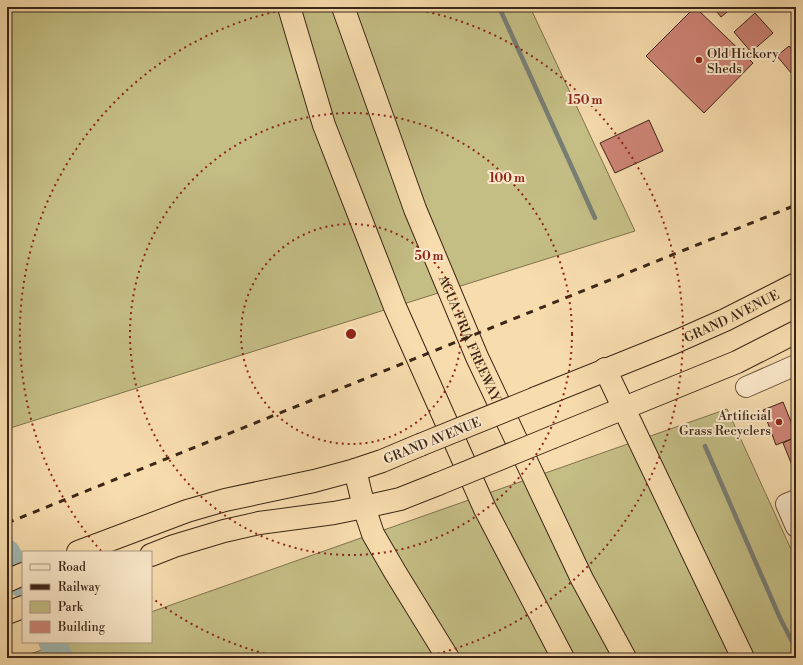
<svg xmlns="http://www.w3.org/2000/svg" width="803" height="665" font-family="'Libre Bodoni',serif">
	<rect width="100%" height="100%" fill="#f7dcad"/>
	<filter id="stains"><feTurbulence type="fractalNoise" baseFrequency=".005" numOctaves="4"/><feColorMatrix values="0 0 0 0 .2 0 0 0 0 .09 0 0 0 0 .02 0 0 0 .5 -.17"/></filter>
	<radialGradient id="worn" r=".72"><stop offset=".6" stop-color="#630" stop-opacity="0"/><stop offset="1" stop-color="#630" stop-opacity=".3"/></radialGradient>
	<!-- green -->
	<path fill="#c4be85" stroke="#80724e" d="M7 7H530L635 231 7 429Z
		M727 409 796 560V658H19L64 642H151V612Z"/>
	<g fill="none" stroke-linecap="round" stroke-linejoin="round">
		<!-- stream -->
		<path stroke="#787e75" stroke-width="4.5" d="M499 7 595 218
			M705 446 780 618 796 649"/>
		<!-- river -->
		<path stroke="#a0b9b3" stroke-width="27" d="M7 553 23 585
			M52 642 60 658"/>
	</g>
	<!-- building -->
	<path fill="#cf8477" stroke="#3b2617" d="M695 7 753 63 704 113 646 56Z
		M713 7H733L721 17Z
		M755 13 773 33 751 52 734 32Z
		M789 46 796 54V70L792 74 777 56Z
		M649 120 663 151 615 173 600 143Z
		M783 402 796 434V437L776 445 763 410Z
		M796 437V475L783 443Z"/>
	<g fill="none" stroke-linecap="round" stroke-linejoin="round">
		<defs>
			<path id="minor" d="M746 387 796 365
				M796 500 786 504 796 527"/>
			<g id="highway">
				<path d="M289 7 324 125 395 307 485 509 563 658"/>
				<path id="s1" d="M343 7 415 209 477 357 582 579 625 658"/>
				<path d="M605 369 743 658"/>
				<path id="s2" d="M536 398 673 343 725 320 796 284"/>
				<path d="M553 437 737 362 796 332"/>
				<path d="M355 470 364 507 373 534 395 572 448 658"/>
				<path d="M78 552 187 511 225 500 314 481 355 470 382 461 420 445"/>
				<path d="M151 555 174 546 224 531 259 523 334 513 364 507 400 499 438 484"/>
				<path d="M7 581 23 574"/>
				<path d="M7 613 23 607"/>
			</g>
		</defs>
		<!-- minor casing -->
		<use href="#minor" stroke="#6a543c" stroke-width="22"/>
		<!-- highway casing -->
		<use href="#highway" stroke="#3b2617" stroke-width="24"/>
		<!-- minor -->
		<use href="#minor" stroke="#fae8ca" stroke-width="20"/>
		<!-- highway -->
		<use href="#highway" stroke="#f7dcad" stroke-width="22"/>
		<!-- rail -->
		<path stroke="#3b2617" stroke-width="3" stroke-dasharray="7 7" stroke-linecap="butt" d="M7 523 796 205"/>
		<defs>
			<path id="highway-bridge" d="M420 445 536 398
				M438 484 553 437"/>
		</defs>
		<!-- highway-bridge casing -->
		<use href="#highway-bridge" stroke="#3b2617" stroke-width="24" stroke-linecap="butt"/>
		<!-- highway-bridge -->
		<use href="#highway-bridge" stroke="#f7dcad" stroke-width="22"/>
	</g>
	<!-- distance rings -->
	<g fill="none" stroke="#8f2418" stroke-width="2" stroke-dasharray="2 4">
		<circle cx="351" cy="334" r="110"/>
		<circle cx="351" cy="334" r="221"/>
		<path d="M282 658A331 331 0 0 1 152 598M101 551A331 331 0 0 1 299 7M403 7A331 331 0 0 1 420 658"/>
	</g>
	<!-- markers -->
	<g fill="#8f2418" stroke="#fae8ca" stroke-width="1.5">
		<circle cx="699" cy="60" r="4"/>
		<circle cx="779" cy="422" r="4"/>
	</g>
	<g text-anchor="middle" stroke-width="4" stroke-linejoin="round" paint-order="stroke">
		<!-- poi labels -->
		<g font-size="13" fill="#3b2617" stroke="#fae8ca" text-anchor="start">
			<text x="707" y="58">Old Hickory<tspan x="707" dy="15">Sheds</tspan></text>
			<text x="771" y="420" text-anchor="end">Artificial<tspan x="771" dy="15">Grass Recyclers</tspan></text>
		</g>
		<!-- street labels -->
		<g font-size="13" fill="#3b2617" stroke="#fae8ca">
			<text dy="5" stroke="none"><textPath href="#s2" startOffset="212">GRAND AVENUE</textPath></text>
			<text dy="5" stroke="none"><textPath href="#s1" startOffset="355">AGUA FRIA FREEWAY</textPath></text>
			<text transform="translate(432 440) rotate(-22)" y="5">GRAND AVENUE</text>
		</g>
	</g>
	<circle cx="351" cy="334" r="6" fill="#8f2418" stroke="#fae8ca" stroke-width="2"/>
	<g font-size="12" text-anchor="middle" font-weight="bold" fill="#8f2418" stroke="#fae8ca" stroke-width="4" stroke-linejoin="round" paint-order="stroke">
		<text x="585" y="104">150 m</text>
		<text x="507" y="182">100 m</text>
		<text x="429" y="260">50 m</text>
	</g>
	<!-- margin -->
	<rect width="803" height="665" fill="none" stroke="#f7dcad" stroke-width="24"/>
	<rect x="8" y="8" width="787" height="649" fill="none" stroke="#3b2617" stroke-width="2"/>
	<rect x="12" y="12" width="779" height="641" fill="none" stroke="#3b2617"/>
	<!-- legend -->
	<rect x="22" y="551" width="130" height="92" fill="#fae8ca" stroke="#ae9a82"/>
	<rect x="30" y="564" width="20" height="6" fill="#fae8ca" stroke="#ae9a82"/>
	<text x="58" y="571" font-size="12" fill="#3b2617">Road</text>
	<rect x="30" y="584" width="20" height="6" fill="#3b2617" stroke="#ae9a82"/>
	<text x="58" y="591" font-size="12" fill="#3b2617">Railway</text>
	<rect x="30" y="601" width="20" height="12" fill="#c4be85" stroke="#ae9a82"/>
	<text x="58" y="611" font-size="12" fill="#3b2617">Park</text>
	<rect x="30" y="621" width="20" height="12" fill="#cf8477" stroke="#ae9a82"/>
	<text x="58" y="631" font-size="12" fill="#3b2617">Building</text>
	<rect width="100%" height="100%" filter="url(#stains)"/>
	<rect width="100%" height="100%" fill="url(#worn)"/>
</svg>
